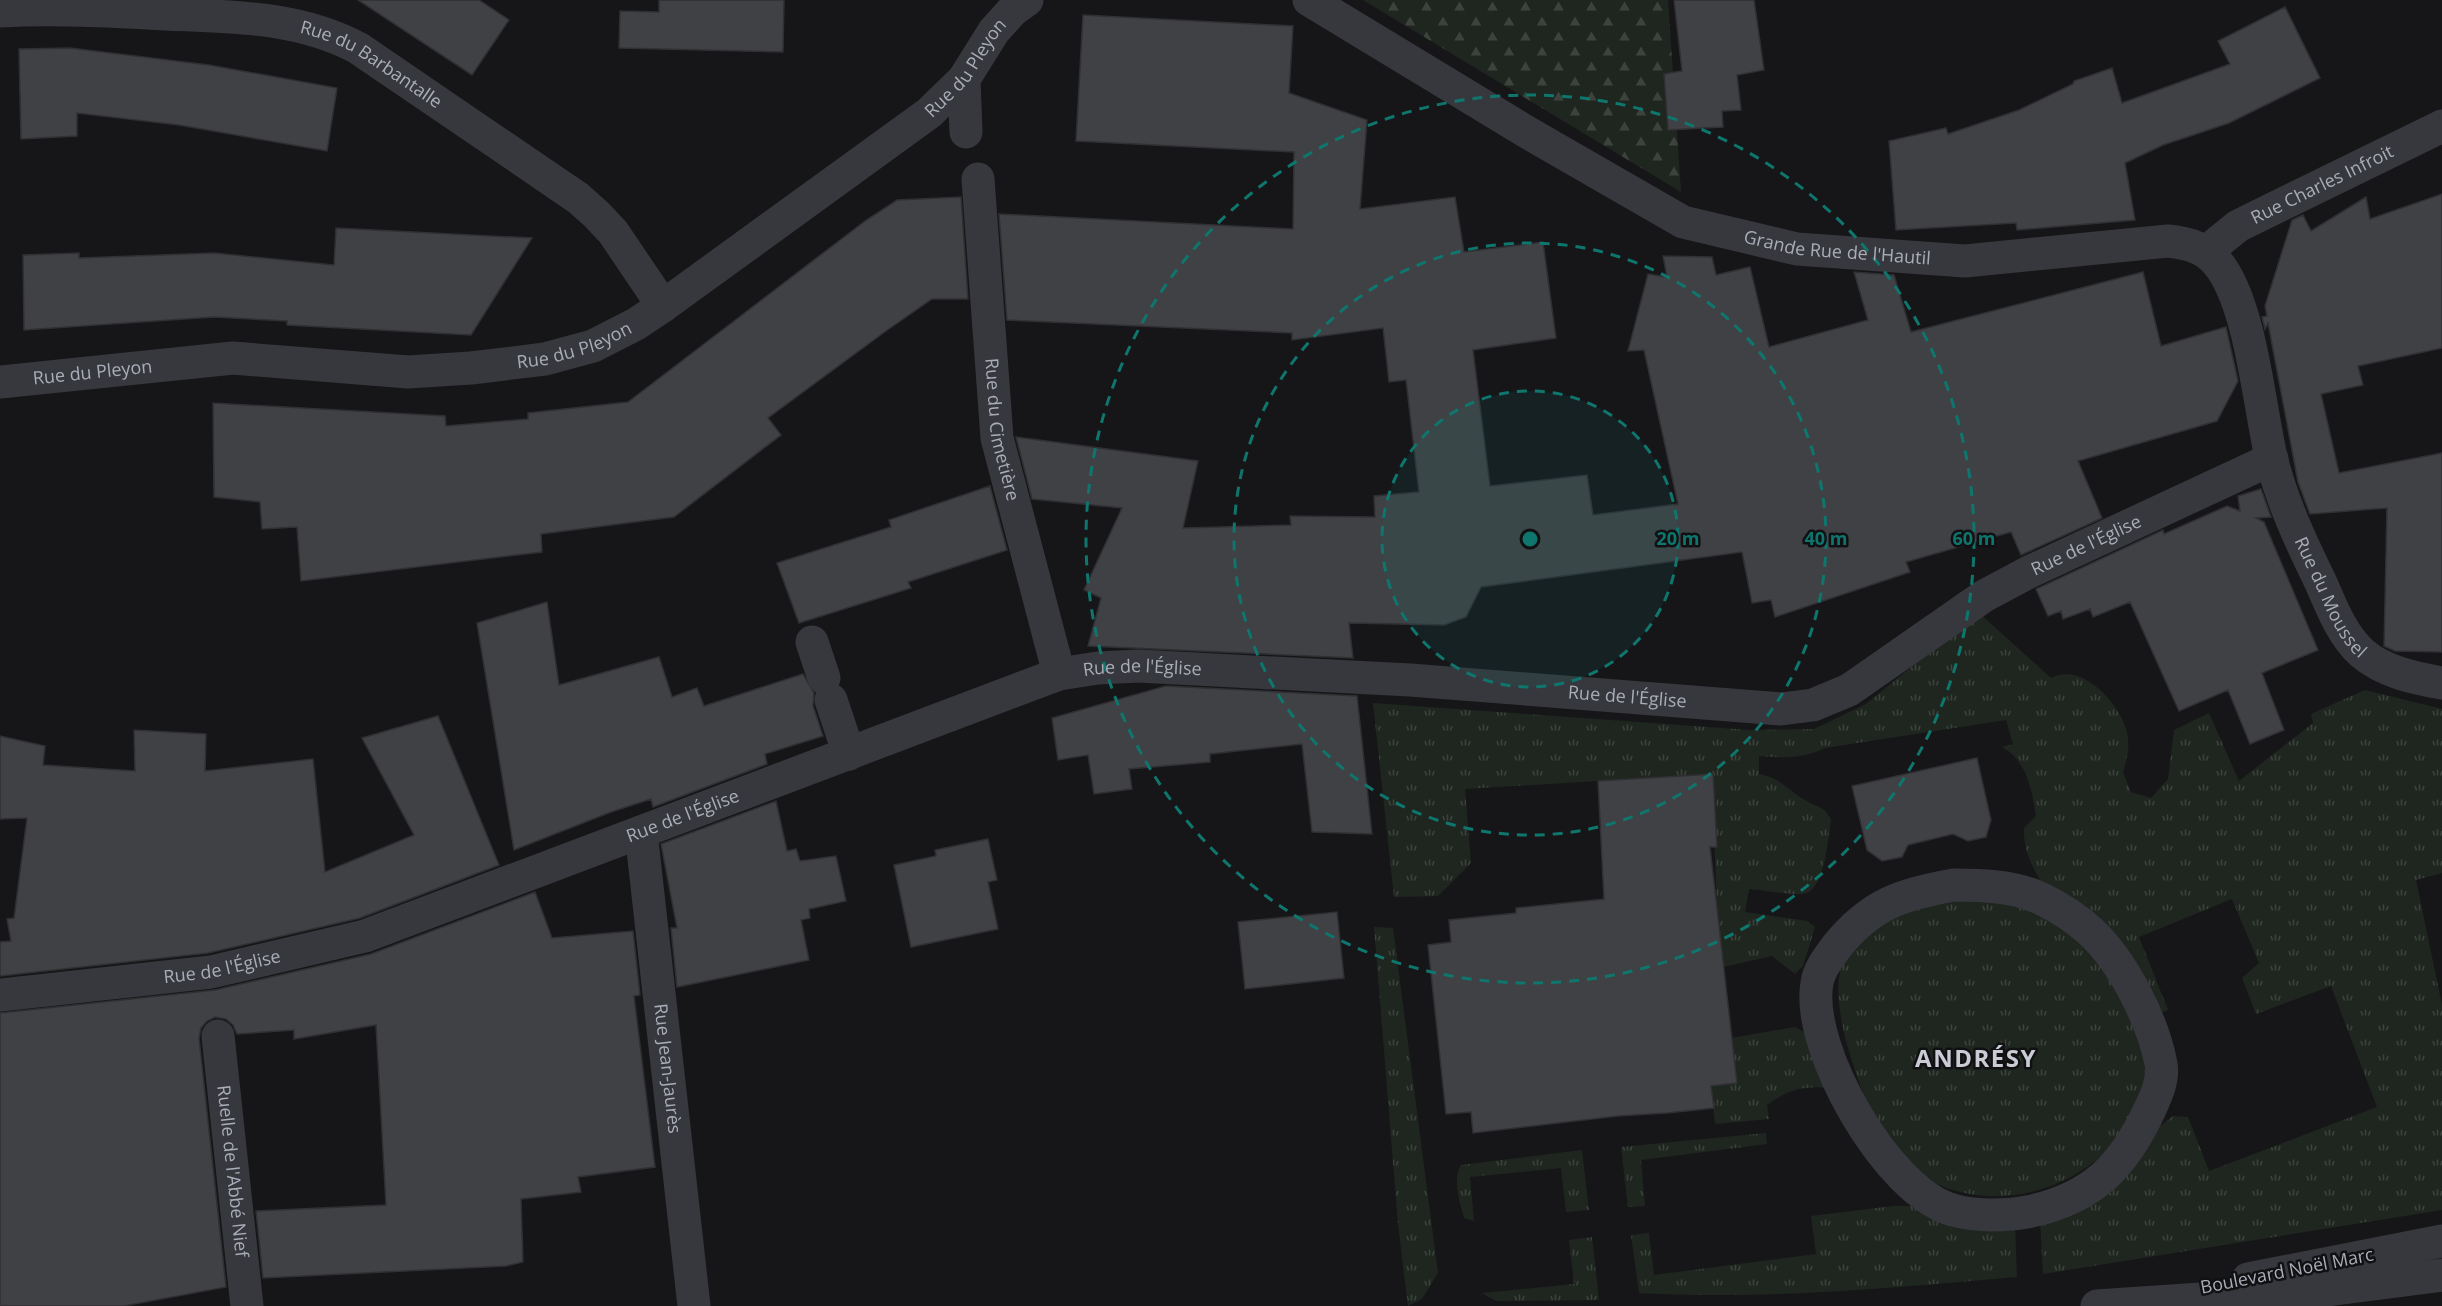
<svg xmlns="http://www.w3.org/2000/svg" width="2442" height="1306" font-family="'Open Sans',sans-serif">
	<defs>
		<pattern id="grass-tufts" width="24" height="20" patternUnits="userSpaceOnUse" patternTransform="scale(1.5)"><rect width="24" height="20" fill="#1e261f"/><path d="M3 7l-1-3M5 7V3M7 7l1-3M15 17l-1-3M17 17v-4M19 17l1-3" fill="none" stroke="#3c433d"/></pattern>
		<pattern id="forest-firs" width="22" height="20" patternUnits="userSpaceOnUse" patternTransform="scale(1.5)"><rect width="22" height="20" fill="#1e261f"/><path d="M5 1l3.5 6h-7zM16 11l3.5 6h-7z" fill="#3c433d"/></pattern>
	</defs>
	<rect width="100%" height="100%" fill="#161618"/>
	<!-- grass -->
	<path fill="url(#grass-tufts)" d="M1978 612 2051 678C2081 662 2116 700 2125 726 2131 742 2128 757 2123 772L2131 792 2151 798 2168 779 2174 730 2209 713 2239 781 2313 723 2311 714 2365 690 2442 709V873L2416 880 2442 1005V1210L2043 1274 2040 1220 2173 1116 2188 1117 2209 1171 2377 1107 2331 986 2256 1014 2242 978 2259 963 2232 899 2139 937 2168 1010 2154 1016 2043 885C2032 867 2023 849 2024 828L2036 816C2032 791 2027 760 2002 747L2013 744 2006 720 1825 748C1802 759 1783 758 1759 756V774C1783 779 1786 789 1805 800 1817 808 1822 804 1831 819 1828 838 1825 893 1802 894 1785 895 1766 890 1749 889L1745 912 1807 921 1815 927 1803 966 1795 974 1772 956 1723 967 1717 911 1712 774 1465 789 1471 863 1438 896 1394 897 1373 703 1749 730 1814 729 1866 704Z
		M1991 894C2010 901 2046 910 2062 921 2071 926 2110 972 2116 982 2127 1001 2152 1070 2145 1091 2138 1115 2121 1136 2103 1154 2049 1205 1953 1214 1900 1157 1873 1129 1860 1087 1849 1051 1842 1028 1832 983 1844 961 1851 951 1864 937 1873 929 1898 906 1958 900 1991 894Z
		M1374 927 1393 928 1438 1273 1422 1299 1408 1306 1398 1224Z
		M1795 1027 1808 1034 1832 1089C1808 1084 1786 1090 1767 1105L1769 1119 1715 1124 1711 1086 1731 1038Z
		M1766 1133 1767 1144 1641 1160 1645 1206 1628 1207 1621 1147Z
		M1582 1150 1589 1210 1566 1212 1561 1168 1470 1177 1474 1221 1464 1218C1460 1201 1452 1180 1461 1165Z
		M1893 1206H1910L1929 1211 2015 1225 2017 1277C1891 1288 1766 1300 1639 1293L1631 1235 1649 1233 1654 1275 1816 1254 1811 1216Z
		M1592 1237 1599 1300 1496 1301 1482 1293 1574 1284 1569 1240Z"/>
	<!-- forest -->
	<path fill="url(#forest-firs)" d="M1363 0H1668L1681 192Z"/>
	<!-- building -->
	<path fill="#404145" stroke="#303034" stroke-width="1.5" d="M358 0H479L509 20 472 75Z
		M659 0H784L783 52 619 48 620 11 659 12Z
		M1674 0H1754L1764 70 1737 75 1741 110 1722 111 1723 127 1668 130 1664 74 1682 71Z
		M2285 7 2320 78 2229 123 2163 145 2125 163 2135 220 2017 230 2016 223 1896 230 1889 141 1946 128 1948 134 2019 110 2073 84 2074 81 2112 68 2122 103 2230 64 2218 41Z
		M1083 15 1293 26 1289 93 1367 120 1360 209 1455 197 1464 252 1543 242 1556 338 1473 350 1490 486 1587 475 1593 515 1678 504 1644 350 1628 351 1648 274 1667 277 1663 256 1712 257 1716 275 1750 267 1769 347 1868 320 1854 272 1894 275 1911 332 2143 272 2161 346 2226 327 2238 381 2217 421 2078 461 2102 518 2021 555 2011 532 1906 562 1910 572 1775 617 1771 600 1752 603 1742 552 1481 587 1466 617 1444 625 1349 623 1353 658 1088 646 1101 598 1084 590 1122 508 1032 499 1016 437 1198 461 1183 528 1291 525 1290 516 1375 517 1374 496 1419 492 1406 380 1389 382 1383 328 1292 340V333L1007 320 999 214 1293 229 1294 152 1076 141Z
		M70 48 209 65 337 88 327 151 179 125 77 113V136L21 139 19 49Z
		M2442 194V348L2358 366 2363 385 2321 394 2339 473 2442 453V652L2395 651 2384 646 2387 508 2310 514 2298 482 2268 323 2265 329 2262 317 2267 316 2265 306 2292 220 2303 215 2311 231 2366 197 2370 219Z
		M961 197 968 299H932L886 331 768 418 781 435 674 517 541 534 542 552 301 581 297 527 262 529 260 502 214 497 213 403 445 416 446 426 528 419V413L628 402 865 221 897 200Z
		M336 228 532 238 471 335 287 325V321L214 317 24 330 23 255 79 253V258L214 253 334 265Z
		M990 486 1007 550 908 582 911 588 799 623 777 563 891 527 889 520Z
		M2261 489 2271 517 2256 518 2264 522 2318 650 2262 673 2284 730 2250 744 2228 690 2179 711 2130 602 2093 617 2090 609 2063 619 2061 611 2048 616 2036 589 2163 530 2164 534 2227 506 2240 511 2238 496Z
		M547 602 559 685 659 657 672 697 697 688 704 706 803 674 814 693 813 706 823 736 765 754 767 764 653 807 651 799 611 812 514 850 477 623Z
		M1166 686 1357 696 1372 834 1312 832 1302 744 1210 754V762L1129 769 1132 789 1094 794 1088 755 1058 760 1052 718Z
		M438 716 499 865 360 918 208 953 0 976V942L11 941 7 919 14 918 27 818 0 819V736L45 746 43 765 135 771 134 730 206 734 205 771 313 759 325 872 414 835 362 738Z
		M1977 758 1991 820 1986 837 1968 841 1953 834 1908 845 1902 857 1882 861 1867 850 1852 786Z
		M1713 774 1717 847H1710L1737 1083 1711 1086 1714 1108 1667 1113 1618 1116 1473 1133 1471 1112 1446 1114 1428 945 1451 942 1449 920 1516 913V908L1604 899 1598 781Z
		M776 801 787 851 796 849 800 861 836 856 846 901 809 909 810 918 801 920 809 960 677 987 671 928H677L661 844Z
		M988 839 997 880 988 882 998 929 911 947 894 865 936 856 935 850Z
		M535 892 552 938 633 931 640 995 634 996 655 1167 578 1177 581 1192 521 1199 523 1262 506 1266 263 1278 256 1211 386 1205 376 1025 294 1039V1030L237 1034 233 1025 226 1019 215 1017 207 1021 201 1028 199 1038 226 1287 124 1306H0V1013L215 990 371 954Z
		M1337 912 1344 978 1245 989 1238 922Z"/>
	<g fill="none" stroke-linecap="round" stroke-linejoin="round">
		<!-- minor -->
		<g stroke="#37383d" stroke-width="33">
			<path id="s1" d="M1309 0 1525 131 1683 222 1797 249 1965 261 2168 241C2190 243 2209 249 2222 269 2251 312 2259 403 2271 457 2282 502 2301 542 2321 583 2332 608 2342 635 2362 653 2384 672 2414 678 2442 683"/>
			<path id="s2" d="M0 11C55 8 110 11 166 14 233 17 297 16 358 48L578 198 596 214 613 232 663 306"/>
			<path d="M964 79 966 132"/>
			<path id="s3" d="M978 179 997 438 1059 674"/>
			<path id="s4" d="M2206 252 2238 226 2442 126"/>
			<path id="s5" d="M0 382 233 358 408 372 471 368 545 359 593 346 636 324 663 306 929 113 964 79 994 31 1013 10 1027 0"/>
			<path d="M812 642 824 678"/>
			<path d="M831 700 849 754"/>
			<path id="s6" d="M641 832 694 1306"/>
			<path d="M1954 885C1982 885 2016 886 2042 899 2058 907 2077 919 2090 931 2123 961 2153 1021 2161 1064 2164 1079 2156 1096 2150 1109 2124 1165 2094 1197 2032 1211 2008 1216 1977 1217 1953 1210 1888 1193 1805 1048 1817 983 1819 969 1829 957 1837 946 1871 904 1902 894 1954 885Z"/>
			<path id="s7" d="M0 995 211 972 365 936 1059 674 1098 668 1138 666 1410 680 1781 709 1813 705 1849 690 1984 596 2029 572 2272 459"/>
			<path id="s8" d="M218 1036 247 1306"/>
			<path d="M2248 1279 2442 1241"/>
			<path d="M2097 1306 2319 1291 2442 1275"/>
		</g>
	</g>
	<!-- distance rings -->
	<circle cx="1530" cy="539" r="148" fill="#0f766e" fill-opacity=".12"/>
	<g fill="none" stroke="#0f766e" stroke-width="3" stroke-dasharray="10 8">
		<circle cx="1530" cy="539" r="148"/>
		<circle cx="1530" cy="539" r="296"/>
		<circle cx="1530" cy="539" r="444"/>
	</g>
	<g text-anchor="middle" stroke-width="5" stroke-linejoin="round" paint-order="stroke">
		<!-- street labels -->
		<g font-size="18" fill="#a8adb8" stroke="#111113">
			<text dy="6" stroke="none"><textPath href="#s2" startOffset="382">Rue du Barbantalle</textPath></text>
			<text dy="6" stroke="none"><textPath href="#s5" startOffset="1065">Rue du Pleyon</textPath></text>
			<text dy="6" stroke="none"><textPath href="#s4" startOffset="135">Rue Charles Infroit</textPath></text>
			<text dy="6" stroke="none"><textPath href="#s1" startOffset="592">Grande Rue de l'Hautil</textPath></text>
			<text dy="6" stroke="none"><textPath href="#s5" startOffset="579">Rue du Pleyon</textPath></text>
			<text dy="6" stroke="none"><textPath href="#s5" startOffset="93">Rue du Pleyon</textPath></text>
			<text dy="6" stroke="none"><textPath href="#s3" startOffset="252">Rue du Cimetière</textPath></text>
			<text dy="6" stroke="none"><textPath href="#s7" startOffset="2186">Rue de l'Église</textPath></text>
			<text dy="6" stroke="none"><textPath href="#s1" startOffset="1336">Rue du Moussel</textPath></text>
			<text dy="6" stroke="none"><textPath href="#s7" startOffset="1196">Rue de l'Église</textPath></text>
			<text dy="6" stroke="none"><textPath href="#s7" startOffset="1682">Rue de l'Église</textPath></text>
			<text dy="6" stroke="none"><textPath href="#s7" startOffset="710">Rue de l'Église</textPath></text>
			<text dy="6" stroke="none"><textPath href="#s7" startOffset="224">Rue de l'Église</textPath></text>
			<text dy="6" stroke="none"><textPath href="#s6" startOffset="238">Rue Jean-Jaurès</textPath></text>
			<text dy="6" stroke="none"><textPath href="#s8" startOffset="136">Ruelle de l'Abbé Nief</textPath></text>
			<text transform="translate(2287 1271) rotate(-11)" y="6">Boulevard Noël Marc</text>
		</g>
		<!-- district labels -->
		<g font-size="24" font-weight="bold" letter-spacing="1.5" fill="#c9ccd4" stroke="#111113">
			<text x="1976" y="1067">ANDRÉSY</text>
		</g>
	</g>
	<circle cx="1530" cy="539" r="9" fill="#0f766e" stroke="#111113" stroke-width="3"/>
	<g font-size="18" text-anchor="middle" font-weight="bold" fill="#0f766e" stroke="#111113" stroke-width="5" stroke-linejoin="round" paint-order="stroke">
		<text x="1678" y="545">20 m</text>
		<text x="1826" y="545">40 m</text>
		<text x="1974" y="545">60 m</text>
	</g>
</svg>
